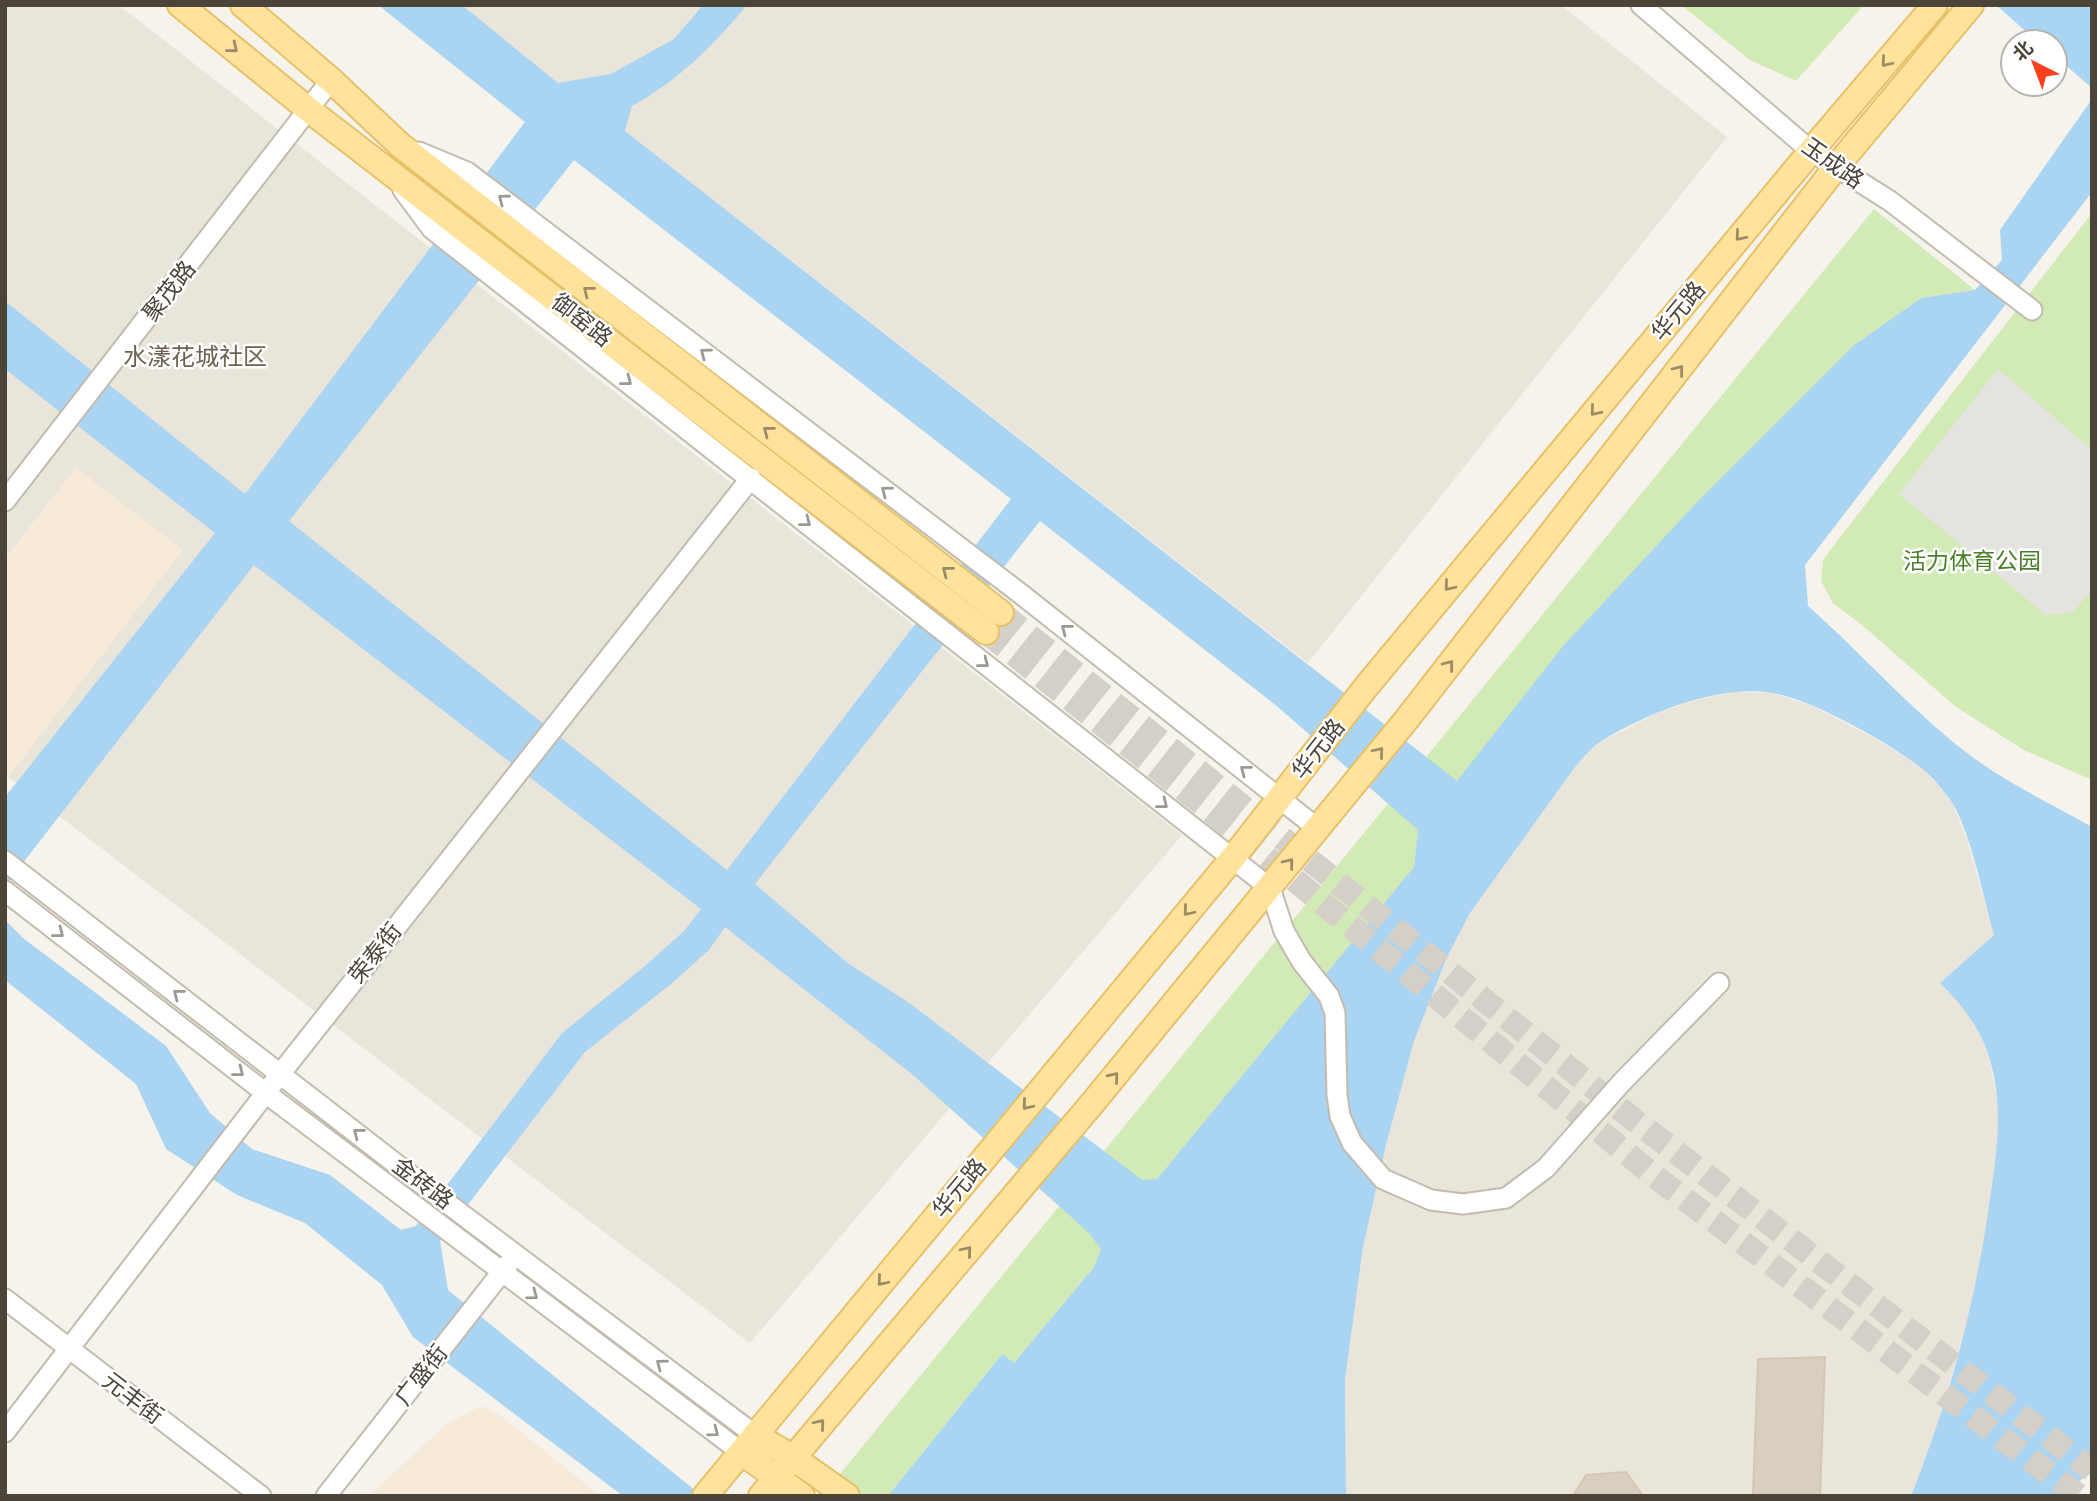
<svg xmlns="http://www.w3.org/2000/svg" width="2097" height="1501" font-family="'DejaVu Sans','Noto Sans SC',sans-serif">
	<rect width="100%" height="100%" fill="#f6f3ec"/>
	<!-- residential -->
	<path fill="#eae5da" d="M5 5H119L1182 835 750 1343 8 777 182 550 76 468 5 559Z
		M462 5H1561L1727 137 1308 663 625 131 558 83Z
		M1734 692 1773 693 1812 706 1876 739 1922 768 1951 800 1966 837 1994 935 1940 983 1961 1004 1977 1027 1989 1057 1999 1110 1997 1155 1987 1227 1972 1305 1933 1440 1911 1496H1346L1345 1380 1363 1247 1386 1145 1414 1041 1447 957 1470 913 1575 767 1595 745 1657 713 1693 701Z"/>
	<!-- commercial -->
	<path fill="#f7ead8" d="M76 468 183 550 8 777 5 775V560Z
		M481 1406 500 1415 600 1496H369L446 1424Z"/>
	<!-- green -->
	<path fill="#d2eab5" d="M1681 5H1864L1796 81 1750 60Z
		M1874 209 1975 290 1921 298 1853 346 1702 497 1419 830 1414 868 1157 1179 1094 1267 1013 1364 1001 1355 888 1496H822Z
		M2092 213V780L2024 750 1956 707 1862 625 1833 603 1821 581 1823 560 1831 549Z"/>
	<!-- parking -->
	<path fill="#e5e3e0" d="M1998 369 2092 450V590L2073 612 2046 615 1899 494Z"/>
	<!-- water -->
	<path fill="#a9d4f2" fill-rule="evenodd" d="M378 5H462L558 83 611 74 674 39 703 5H747C713 46 679 80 632 106L625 131 1457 781 1564 645 1702 497 1853 346 1921 298 1975 290 2002 260 2000 230 2092 99V192L1805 565 1808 606C1862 654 1910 709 1967 753 2006 783 2050 803 2092 827V1473L2084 1477 2065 1496H1911C1949 1401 1976 1301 1990 1199 1997 1151 2004 1105 1989 1057 1980 1027 1962 1005 1940 983L1994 935C1984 900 1969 824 1949 798 1941 788 1931 775 1920 767 1887 742 1813 700 1773 693 1719 683 1641 715 1597 744 1589 750 1582 760 1575 767L1470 913 1447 957 1414 1041 1386 1145 1363 1247 1345 1380 1346 1496H888L1002 1354 1014 1363 1094 1267 1101 1249 1089 1233 913 1075 725 927 709 950 671 984 585 1052 440 1241 448 1290 702 1496H623L413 1337 382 1285 305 1223 237 1195 166 1149 136 1084 5 980V920L23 938 166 1046 210 1113 252 1149 330 1175 401 1230 416 1226 562 1033 645 966 684 931 701 909 254 565 5 886V797L215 533 5 369V301L245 494 525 122ZM574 160 1011 499 727 870 289 521ZM1040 521 1278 707 1418 830 1414 867 1157 1179 1142 1180 908 1002 849 964 755 884Z
		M1996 5H2092V88L2055 56V42H2038Z"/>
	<!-- building -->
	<path fill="#d8cfc1" stroke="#d3c7b4" stroke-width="2" d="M1825 1357 1820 1496H1753L1758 1359Z
		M1626 1472 1643 1496H1573L1586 1475Z"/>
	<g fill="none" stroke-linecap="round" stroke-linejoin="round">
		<!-- major-tunnel -->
		<path stroke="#d4d0c8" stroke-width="24" stroke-dasharray="24 12" stroke-linecap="butt" d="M1001 613 1638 1123 2092 1470
			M986 632 1212 812 1653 1175 2079 1496"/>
		<defs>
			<path id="minor" d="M1641 5 1811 151 1890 201 2032 310
				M419 152 467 172 1021 594 1317 828
				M403 190 432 229 1270 888 1284 931 1302 962 1329 996 1335 1013 1337 1095 1340 1116 1352 1143 1383 1179 1431 1200 1463 1204 1506 1198 1546 1168 1622 1082 1719 983
				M5 501 331 80
				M5 861 431 1191 755 1435
				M5 891 267 1094 741 1452
				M5 1299 261 1496
				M5 1432 281 1073 751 478
				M326 1496 509 1263"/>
			<path id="major" d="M180 5 309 110 986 632
				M243 5 331 80 400 145 1001 613
				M755 1435 792 1457 847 1496
				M741 1452 802 1496
				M705 1496 1232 859 1366 687 1811 151 1935 5
				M761 1496 1095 1100 1407 719 1836 167 1971 5"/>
		</defs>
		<!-- minor casing -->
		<use href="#minor" stroke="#c2bbae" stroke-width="23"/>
		<!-- major casing -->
		<use href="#major" stroke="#e6c16a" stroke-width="28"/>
		<!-- minor -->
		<use href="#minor" stroke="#fff" stroke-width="19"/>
		<!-- major -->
		<use href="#major" stroke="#ffe39c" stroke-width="24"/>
	</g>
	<!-- one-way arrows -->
	<defs><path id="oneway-chevron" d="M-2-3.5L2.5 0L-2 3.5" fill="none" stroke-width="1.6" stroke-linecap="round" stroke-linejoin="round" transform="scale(1.75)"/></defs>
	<g stroke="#9c8c66">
		<use href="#oneway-chevron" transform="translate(233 48) rotate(39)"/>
		<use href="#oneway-chevron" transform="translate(1886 62) rotate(130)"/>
		<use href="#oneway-chevron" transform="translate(1740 236) rotate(130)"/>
		<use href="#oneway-chevron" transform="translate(588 291) rotate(-142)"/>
		<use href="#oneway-chevron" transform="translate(1679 370) rotate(-52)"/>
		<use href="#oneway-chevron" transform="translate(1595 411) rotate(130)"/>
		<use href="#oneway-chevron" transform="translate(768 431) rotate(-142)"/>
		<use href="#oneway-chevron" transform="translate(947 571) rotate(-142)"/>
		<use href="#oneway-chevron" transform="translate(1449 586) rotate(130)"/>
		<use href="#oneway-chevron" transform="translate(1449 665) rotate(-52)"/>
		<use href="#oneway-chevron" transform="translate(1379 752) rotate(-50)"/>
		<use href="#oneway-chevron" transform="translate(1289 863) rotate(-52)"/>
		<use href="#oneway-chevron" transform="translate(1188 911) rotate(130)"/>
		<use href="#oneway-chevron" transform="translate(1114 1077) rotate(-51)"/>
		<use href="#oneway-chevron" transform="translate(1027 1105) rotate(130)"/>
		<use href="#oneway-chevron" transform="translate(967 1251) rotate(-50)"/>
		<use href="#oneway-chevron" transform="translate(882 1281) rotate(130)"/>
		<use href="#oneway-chevron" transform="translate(820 1424) rotate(-50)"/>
	</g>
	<g stroke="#9c9892">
		<use href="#oneway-chevron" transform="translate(503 199) rotate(-143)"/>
		<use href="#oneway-chevron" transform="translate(705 353) rotate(-143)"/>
		<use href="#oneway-chevron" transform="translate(627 381) rotate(38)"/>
		<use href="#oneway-chevron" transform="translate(886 491) rotate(-143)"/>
		<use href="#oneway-chevron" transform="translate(806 522) rotate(38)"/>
		<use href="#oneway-chevron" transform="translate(1066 629) rotate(-142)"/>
		<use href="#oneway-chevron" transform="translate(984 663) rotate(38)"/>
		<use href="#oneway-chevron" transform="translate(1245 770) rotate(-142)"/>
		<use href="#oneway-chevron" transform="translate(1163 804) rotate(38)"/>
		<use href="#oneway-chevron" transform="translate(59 933) rotate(38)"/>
		<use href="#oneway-chevron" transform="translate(178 994) rotate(-142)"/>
		<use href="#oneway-chevron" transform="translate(239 1072) rotate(38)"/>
		<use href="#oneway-chevron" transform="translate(358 1133) rotate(-142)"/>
		<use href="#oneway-chevron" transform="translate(533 1295) rotate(37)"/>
		<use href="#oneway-chevron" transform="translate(661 1364) rotate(-143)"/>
		<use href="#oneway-chevron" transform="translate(714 1432) rotate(37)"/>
	</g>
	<g text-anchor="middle" stroke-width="5" stroke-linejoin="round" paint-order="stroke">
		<!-- street labels -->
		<g font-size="23" fill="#4b4439" stroke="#fff">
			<text transform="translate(1833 163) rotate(35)" y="8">玉成路</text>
			<text transform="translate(169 291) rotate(-52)" y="8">聚茂路</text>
			<text transform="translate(1678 311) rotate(-50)" y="8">华元路</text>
			<text transform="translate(582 320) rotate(38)" y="8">御窑路</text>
			<text transform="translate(1318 749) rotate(-52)" y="8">华元路</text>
			<text transform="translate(375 953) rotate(-52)" y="8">荣泰街</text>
			<text transform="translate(423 1183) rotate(37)" y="8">金砖路</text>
			<text transform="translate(959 1188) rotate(-50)" y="8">华元路</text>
			<text transform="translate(421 1375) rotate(-52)" y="8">广盛街</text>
			<text transform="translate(133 1398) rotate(37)" y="8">元丰街</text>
		</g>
		<!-- park labels -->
		<g font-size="23" fill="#4a7f2a" stroke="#fff">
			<text x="1972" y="569">活力体育公园</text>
		</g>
		<!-- neighbourhood labels -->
		<g font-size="24" fill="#6e6250" stroke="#fff">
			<text x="195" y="365">水漾花城社区</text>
		</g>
	</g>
	<!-- border -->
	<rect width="2097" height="1501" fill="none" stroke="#4b4439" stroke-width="14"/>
	<!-- north arrow -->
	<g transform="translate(2034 63) rotate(318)"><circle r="33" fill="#ffffff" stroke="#b7b4b0" stroke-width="2"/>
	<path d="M0-5L12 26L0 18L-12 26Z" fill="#fc3f1d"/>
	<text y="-10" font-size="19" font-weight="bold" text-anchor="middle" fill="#4b4439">北</text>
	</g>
</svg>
